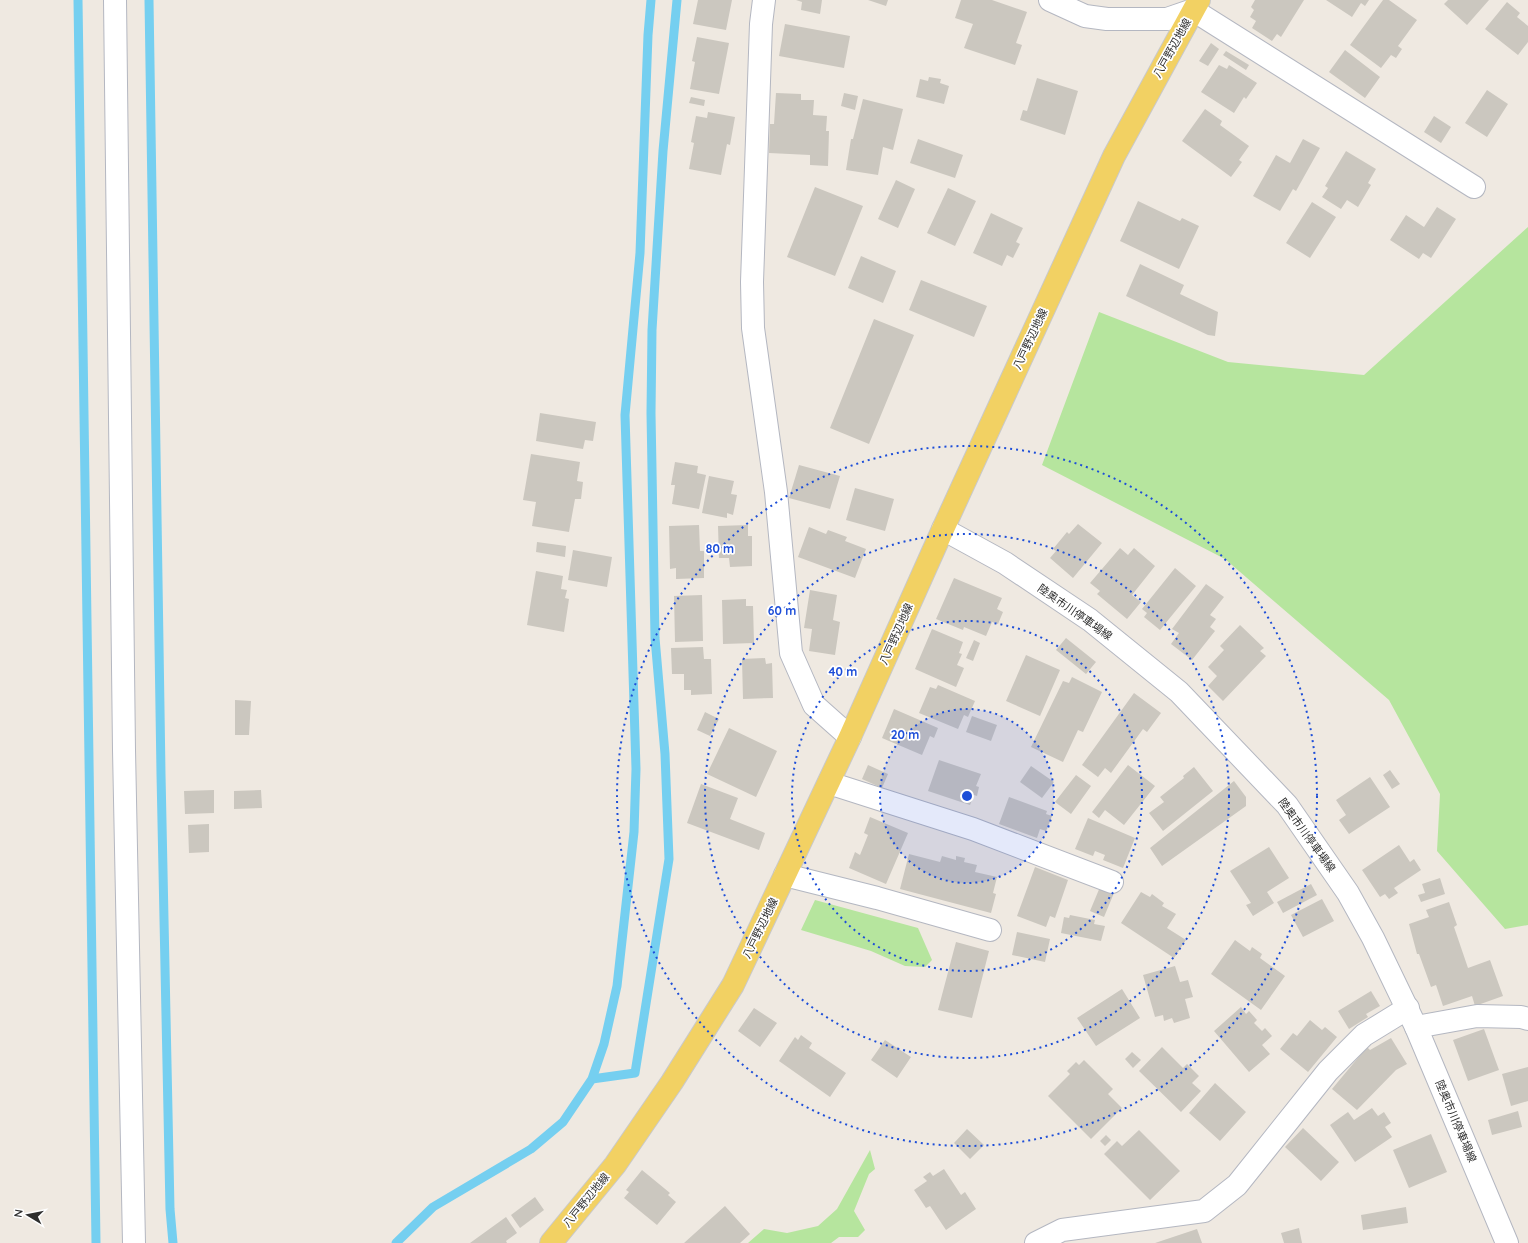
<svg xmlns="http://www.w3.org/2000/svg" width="1528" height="1243" font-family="Quicksand,'Noto Sans JP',sans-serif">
	<rect width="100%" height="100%" fill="#efe9e1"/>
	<!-- green -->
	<path fill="#b6e59e" d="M1528 227V925L1505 929 1437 851 1440 794 1389 700 1225 559 1042 465 1099 312 1228 362 1364 375Z
		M815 900 918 928 932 960 925 967 905 966 871 951 801 930Z
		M870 1150 875 1169 869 1174 854 1211 865 1230 858 1237H839L831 1243H748L764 1229 787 1233 818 1226 837 1209Z"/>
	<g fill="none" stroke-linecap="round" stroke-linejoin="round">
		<!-- stream -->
		<path stroke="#75cff0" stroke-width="9" d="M78 0 96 1243
			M149 0 161 774 170 1209 173 1243
			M592 1079 604 1044 617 986 634 832 636 769 625 415 640 253 648 35 651 0
			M396 1243 433 1207 531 1149 563 1122 592 1079 635 1073 669 859 665 754 655 638 651 413 652 330 663 151 677 0"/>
	</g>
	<!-- building -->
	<path fill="#cbc7bf" d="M698 0H732L726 30 693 24Z
		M796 0H822L820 14 801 10 802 2Z
		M868 0H888L886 6Z
		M961 0H992L1027 12 1016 43 1022 45 1015 65 964 48 973 24 955 18Z
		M1255 0H1304L1281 37 1277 34 1272 41 1252 28 1256 21 1250 17 1254 10 1251 7Z
		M1326 0H1369L1365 6 1361 3 1352 17Z
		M1383 0H1389L1417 20 1398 46 1402 49 1396 58 1391 55 1381 68 1350 45Z
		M1448 0H1489L1467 25 1444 4Z
		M1507 2 1520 13 1517 17 1528 26V42L1518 55 1485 29Z
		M785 24 850 36 844 68 779 56Z
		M697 37 729 43 719 94 690 89 695 62 692 61Z
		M1211 43 1219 49 1208 66 1199 61Z
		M1345 50 1380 77 1365 98 1329 72Z
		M1226 51 1249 65 1246 70 1223 55Z
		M1219 65 1227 69 1229 65 1257 83 1246 99 1244 97 1234 113 1201 92Z
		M929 77 941 79 940 83 949 86 944 104 916 97 920 79 928 81Z
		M1037 78 1078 91 1065 135 1020 120 1023 110 1027 111Z
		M1487 90 1508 104 1487 137 1465 123Z
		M776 93 801 94V100H814L813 115 827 116 826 131H829L828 166 810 165V155L769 153 770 124H774Z
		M844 93 858 96 855 110 841 106Z
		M691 97 705 100 704 106 689 103Z
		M863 99 903 109 893 150 883 147 878 175 846 170 851 139H853Z
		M1205 109 1222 121 1220 125 1249 146 1239 160 1242 162 1231 177 1182 141Z
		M708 112 735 117 730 145 727 144 721 175 689 169 694 143 691 142 696 116 707 118Z
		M1434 116 1451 127 1441 143 1424 132Z
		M918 139 963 155 955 178 910 163Z
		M1303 139 1320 148 1296 191 1293 189 1280 211 1253 196 1276 155 1290 163Z
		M1346 151 1376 169 1368 183 1371 185 1358 207 1347 200 1341 209 1322 197 1328 188 1325 186Z
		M896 180 915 189 898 228 878 219Z
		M815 187 863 206 835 276 787 257Z
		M948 188 976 201 955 246 927 233Z
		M1138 201 1180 221 1182 218 1199 226 1179 269 1120 241Z
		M1312 202 1336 217 1310 258 1286 243Z
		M1437 207 1456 219 1431 258 1423 253 1419 259 1390 240 1406 215 1424 227Z
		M991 213 1023 228 1016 242 1020 244 1013 258 1007 255 1002 266 973 253Z
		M861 256 896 271 883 303 848 288Z
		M1140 264 1184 285 1180 294 1218 312 1215 336 1208 335 1126 296Z
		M921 280 987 306 974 337 909 310Z
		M874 319 914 335 869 444 830 428Z
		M540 413 596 422 593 441 585 440 583 449 536 441Z
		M531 454 580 462 577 481 583 482 581 499H575L569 532 532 526 536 502 523 500Z
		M675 462 698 466 697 473 706 475 699 509 672 504 675 485H671Z
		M799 465 840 476 830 509 789 498Z
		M709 476 734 481 731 494 737 495 733 515 727 513V518L702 513Z
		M855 488 894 499 885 531 846 520Z
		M1078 524 1102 543 1073 578 1050 558 1056 551 1053 549 1067 532 1069 534Z
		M699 525 700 551H704V578L676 579V568L670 569 669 526Z
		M748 525V536H752V566L730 567 729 558H719L718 526Z
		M809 527 826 534 828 530 847 537 845 541 866 549 855 578 798 557Z
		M537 542 566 546 565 557 536 552Z
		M1120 548 1128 555 1134 548 1155 566 1132 595 1141 602 1127 619 1097 594 1100 591 1090 583Z
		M573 550 612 557 607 587 568 580Z
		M1175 568 1196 586 1160 630 1144 617 1147 613 1142 609Z
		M536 571 563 576 561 589 567 590 565 598 569 599 564 632 527 625Z
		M954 578 1002 598 997 609 1003 612 998 624 992 622 986 636 964 627 963 630 936 619Z
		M1206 584 1224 597 1210 615 1216 619 1210 627 1215 631 1192 660 1171 644 1179 633 1172 629Z
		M810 590 837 595 833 620 840 622 835 655 809 651 812 629 804 628Z
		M702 595 703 641 675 642 674 596Z
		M746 599V606H753L754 643 723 644 722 600Z
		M1240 625 1264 648 1260 651 1266 656 1223 701 1208 686 1217 676 1208 667 1224 650 1220 646Z
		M932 629 963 642 959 653 962 654 957 665 964 668 956 687 915 669Z
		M1066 638 1096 662 1086 674 1056 650Z
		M974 640 980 643 973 661 966 658Z
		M703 647 704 659H711L712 694 691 695V690H684V674H672L671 648Z
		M1026 655 1060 670 1040 716 1006 701Z
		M765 658 766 664 772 663 773 698 743 699 742 659Z
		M1072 677 1102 692 1083 732 1078 730 1063 762 1031 747 1063 681 1069 683Z
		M938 685 975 701 968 717 964 715 958 729 919 713 930 687 936 689Z
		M1134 693 1161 713 1147 732 1143 729 1111 773 1105 768 1098 777 1082 765Z
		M235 700 251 701 249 735H235Z
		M894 709 938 728 934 738 930 736 922 755 882 738Z
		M705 712 719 719 710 736 697 730Z
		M972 716 997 725 991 741 966 732Z
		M729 728 777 751 756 797 707 774Z
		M939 760 981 774 976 786 979 787 977 796 974 795 970 805 928 791Z
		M868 765 888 774 882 788 862 779Z
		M1128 765 1155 786 1124 825 1105 810 1099 818 1092 812Z
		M1031 766 1054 782 1042 798 1020 782Z
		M1194 767 1213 791 1163 831 1149 813 1164 802 1160 797 1184 778 1183 776Z
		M1390 770 1400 784 1392 789 1383 775Z
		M1076 775 1091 786 1071 814 1055 802Z
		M1370 777 1390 807 1349 834 1339 820 1346 815 1336 800Z
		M1234 781 1246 797V806L1162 866 1150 848Z
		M701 784 738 798 730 819 765 833 759 850 687 823Z
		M214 790V813L185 814 184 791Z
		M261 790 262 808 234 809V791Z
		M1009 797 1047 811 1046 814 1052 816 1046 831 1040 829 1037 838 999 824Z
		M870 817 908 833 886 884 849 868 855 852 860 855 868 835 864 833Z
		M1088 818 1135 838 1123 868 1103 860 1105 855 1095 851 1093 856 1075 849Z
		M209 824V852L189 853 188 825Z
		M1399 845 1410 862 1414 859 1421 870 1394 888 1398 893 1389 899 1385 894 1380 897 1362 870Z
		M1269 847 1289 878 1267 892 1274 903 1253 916 1246 905 1251 903 1230 871Z
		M909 854 940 862 942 856 956 860V856L965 858 964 862 977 865 975 872 997 877 993 893 996 894 991 913 900 889Z
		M1035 867 1068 880 1055 918 1050 916 1046 927 1017 916Z
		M1440 878 1445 894 1421 902 1418 895 1425 893 1422 884Z
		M1311 884 1317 895 1283 913 1277 902Z
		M1100 887 1114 893 1104 917 1090 911Z
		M1141 892 1150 897 1152 894 1164 903 1162 906 1176 914 1167 928 1186 940 1174 958 1121 923Z
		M1322 899 1334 921 1303 937 1291 915Z
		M1449 902 1457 925 1454 927 1468 968 1490 960 1503 996 1475 1006 1472 996 1443 1006 1436 985 1431 987 1419 954H1417L1409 924 1429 917 1426 910Z
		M1070 915 1095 920 1094 924 1105 926 1101 941 1061 933 1064 917 1069 918Z
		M1017 932 1050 939 1045 962 1012 955Z
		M1235 940 1250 951 1252 947 1262 954 1260 958 1285 976 1261 1010 1211 974Z
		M956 942 989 951 972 1018 938 1010Z
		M1175 966 1180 982 1188 980 1193 997 1185 999 1190 1018 1174 1023 1172 1018 1164 1021 1163 1015 1155 1017 1143 975Z
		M1122 989 1140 1018 1096 1046 1077 1018Z
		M1371 991 1380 1006 1366 1014 1368 1017 1349 1029 1338 1011Z
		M1241 1007 1246 1014 1249 1011 1257 1020 1254 1023 1262 1031 1265 1028 1272 1036 1262 1045 1270 1054 1249 1072 1214 1031Z
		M754 1008 777 1023 760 1047 738 1031Z
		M1310 1020 1322 1030 1325 1027 1337 1037 1308 1072 1280 1049 1293 1033 1297 1036Z
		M1484 1029 1499 1070 1468 1081 1453 1040Z
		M801 1035 812 1043 809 1048 846 1073 830 1097 779 1061 795 1037 798 1040Z
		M1391 1038 1407 1064 1396 1070 1357 1110 1332 1089 1367 1047 1370 1050Z
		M885 1040 911 1057 897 1078 871 1060Z
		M1162 1047 1183 1068 1187 1064 1199 1076 1192 1083 1201 1091 1181 1112 1139 1071Z
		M1132 1052 1141 1060 1133 1068 1125 1059Z
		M1084 1060 1113 1089 1108 1094 1122 1108 1091 1139 1048 1096 1070 1074 1067 1071 1076 1062 1079 1065Z
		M1528 1067V1101L1511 1106 1502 1074Z
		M1215 1083 1246 1112 1220 1141 1189 1113Z
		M1372 1108 1378 1116 1384 1112 1391 1123 1385 1127 1392 1137 1355 1162 1330 1125 1348 1112 1354 1120Z
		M1518 1111 1522 1127 1492 1135 1488 1120Z
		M1303 1128 1339 1162 1321 1181 1285 1147Z
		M967 1129 984 1145 970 1159 954 1143Z
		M1139 1130 1180 1171 1150 1200 1104 1154 1117 1141 1122 1146Z
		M1431 1134 1447 1172 1409 1188 1393 1150Z
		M1106 1135 1111 1140 1105 1146 1100 1141Z
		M944 1169 961 1195 965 1192 976 1209 946 1230 930 1206 926 1208 914 1190 927 1181 923 1177 930 1172 933 1176Z
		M642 1170 670 1193 668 1195 676 1202 657 1225 624 1198 629 1192 626 1190Z
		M535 1197 544 1210 520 1228 511 1215Z
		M725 1206 750 1234 740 1243H684Z
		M1406 1207 1408 1223 1363 1230 1361 1215Z
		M506 1217 517 1233 506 1241 507 1243H470Z
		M1299 1228 1302 1243H1284L1281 1233Z
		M1197 1229 1202 1243H1155Z"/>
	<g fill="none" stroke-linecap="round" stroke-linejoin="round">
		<defs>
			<path id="minor" d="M764 0 761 24 752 282 753 328 776 492 791 653 814 705 850 737
				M1050 0 1085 16 1107 19H1167L1193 10 1474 187
				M829 783 973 829 1112 882
				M785 875 877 898 990 930
				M1416 1027 1477 1016 1521 1017 1528 1019
				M1036 1243 1062 1230 1204 1211 1237 1185 1328 1071 1364 1035 1408 1008"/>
			<path id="tertiary" d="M115 0 124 750 134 1243"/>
			<path id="secondary" d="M943 529 1005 563 1090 620 1179 692 1287 805 1348 893 1373 938 1416 1027 1507 1243"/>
			<path id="primary" d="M551 1243 615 1165 672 1082 733 985 850 737 943 529 1114 156 1199 0"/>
		</defs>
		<!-- minor casing -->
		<use href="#minor" stroke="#b4b7c1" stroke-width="24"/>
		<!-- tertiary casing -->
		<use href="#tertiary" stroke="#b4b7c1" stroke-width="24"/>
		<!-- secondary casing -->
		<use href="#secondary" stroke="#b4b7c1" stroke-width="24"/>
		<!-- primary casing -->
		<use href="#primary" stroke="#c9c9c9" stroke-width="24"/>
		<!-- minor -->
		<use href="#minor" stroke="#fff" stroke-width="22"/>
		<!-- tertiary -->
		<use href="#tertiary" stroke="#fff" stroke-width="22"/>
		<!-- secondary -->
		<use href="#secondary" stroke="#fff" stroke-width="22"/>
		<!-- primary -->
		<use href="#primary" stroke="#f2d163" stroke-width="22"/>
	</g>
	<!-- distance rings -->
	<circle cx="967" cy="796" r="87" fill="#1d4ed8" fill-opacity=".12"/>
	<g fill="none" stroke="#1d4ed8" stroke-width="2" stroke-dasharray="2 4">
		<circle cx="967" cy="796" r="87"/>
		<circle cx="967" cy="796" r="175"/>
		<circle cx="967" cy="796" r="262"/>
		<circle cx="967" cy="796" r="350"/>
	</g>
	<g text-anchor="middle" stroke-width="3.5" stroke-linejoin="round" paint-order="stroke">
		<!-- street labels -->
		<g font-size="11" fill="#2e2e2e" stroke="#fff">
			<text transform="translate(1172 48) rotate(-61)" y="4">八戸野辺地線</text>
			<text transform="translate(1030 339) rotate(-65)" y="4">八戸野辺地線</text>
			<text transform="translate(1075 612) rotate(35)" y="4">陸奥市川停車場線</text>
			<text transform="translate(896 634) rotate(-66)" y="4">八戸野辺地線</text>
			<text transform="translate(1307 835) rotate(54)" y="4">陸奥市川停車場線</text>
			<text transform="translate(760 928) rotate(-64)" y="4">八戸野辺地線</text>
			<text transform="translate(1456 1121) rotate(67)" y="4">陸奥市川停車場線</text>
			<text transform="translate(586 1200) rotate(-51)" y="4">八戸野辺地線</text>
		</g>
	</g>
	<circle cx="967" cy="796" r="6" fill="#1d4ed8" stroke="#fff" stroke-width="2"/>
	<g font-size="12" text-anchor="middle" font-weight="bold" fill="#1d4ed8" stroke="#fff" stroke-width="3.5" stroke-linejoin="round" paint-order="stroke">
		<text x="720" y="553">80 m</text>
		<text x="782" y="615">60 m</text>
		<text x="843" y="676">40 m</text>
		<text x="905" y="739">20 m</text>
	</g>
	<!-- north arrow -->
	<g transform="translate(28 1215) rotate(280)" stroke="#ffffff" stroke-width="3" paint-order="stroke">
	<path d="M0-3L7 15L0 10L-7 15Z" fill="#2e2e2e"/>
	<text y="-6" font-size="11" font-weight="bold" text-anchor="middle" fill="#2e2e2e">N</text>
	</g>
</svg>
